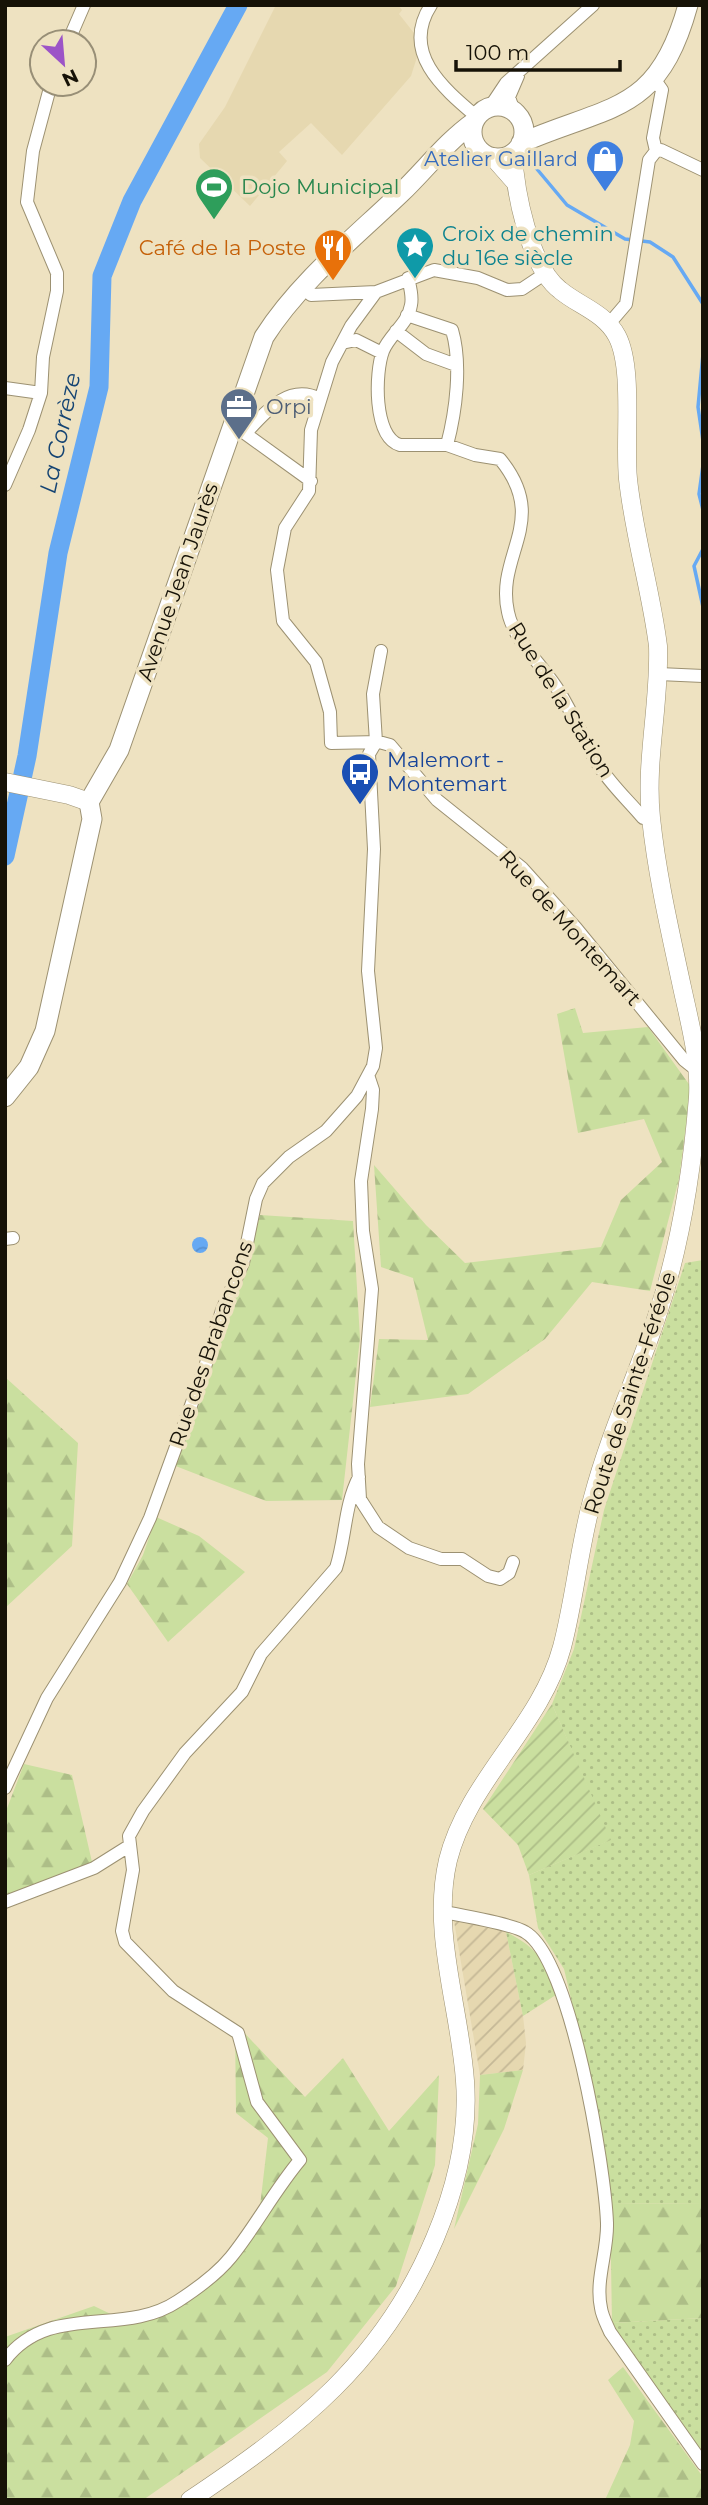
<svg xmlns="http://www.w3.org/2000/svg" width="708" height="2505" font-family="Montserrat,sans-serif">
	<defs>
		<pattern id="industrial-furrows" width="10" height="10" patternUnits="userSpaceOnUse" patternTransform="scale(1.75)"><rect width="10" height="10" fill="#e6d8b0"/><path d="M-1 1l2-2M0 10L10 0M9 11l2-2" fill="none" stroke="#c5b896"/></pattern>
		<pattern id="grass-dots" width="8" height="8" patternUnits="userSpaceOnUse" patternTransform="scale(1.75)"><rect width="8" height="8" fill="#cadf9f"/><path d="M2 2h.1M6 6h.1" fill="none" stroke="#adbe87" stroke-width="1.8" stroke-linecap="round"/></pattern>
		<pattern id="forest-firs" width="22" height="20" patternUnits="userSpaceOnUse" patternTransform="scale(1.75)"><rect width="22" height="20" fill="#cadf9f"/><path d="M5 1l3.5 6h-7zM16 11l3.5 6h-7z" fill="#adbe87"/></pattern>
		<pattern id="garden-furrows" width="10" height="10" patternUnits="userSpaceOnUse" patternTransform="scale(1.75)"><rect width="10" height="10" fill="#cadf9f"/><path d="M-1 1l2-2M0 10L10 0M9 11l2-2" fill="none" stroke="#adbe87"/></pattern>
		<pattern id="water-waves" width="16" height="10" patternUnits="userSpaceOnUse" patternTransform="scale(1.75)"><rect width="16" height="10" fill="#66a9f3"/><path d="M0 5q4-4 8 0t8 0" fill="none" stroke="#5890cf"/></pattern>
	</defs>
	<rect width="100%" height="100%" fill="#eee2c1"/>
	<!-- built -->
	<path fill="#e6d8b0" d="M276 5H398L402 10 399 14 414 33 417 57 411 76 342 155 311 123 279 152 287 161 250 206 200 158 199 144 225 107Z"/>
	<!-- industrial -->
	<path fill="url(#industrial-furrows)" d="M454 1921 506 1932 523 2016 526 2043 523 2070 480 2075Z"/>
	<!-- grass -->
	<path fill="url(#grass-dots)" d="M703 1260V2203L610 2204 598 2113 564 1969 538 1928 529 1875 610 1840 552 1704 574 1649 604 1510 685 1263Z
		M506 1932C534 1945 549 1964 559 1993L523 2016Z
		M703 2318V2471L612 2323Z"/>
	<!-- forest -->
	<path fill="url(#forest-firs)" d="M575 1008 583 1033 648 1027 691 1087 679 1179 650 1291 592 1282 545 1339 468 1394 370 1407 379 1339 428 1340 413 1278 381 1267 374 1165 426 1225 465 1263 601 1247 621 1200 662 1162 644 1119 578 1133 557 1014Z
		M260 1215 353 1221 360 1338 342 1500 266 1501 173 1465 247 1266Z
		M5 1377 78 1443 72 1546 5 1608Z
		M156 1517 199 1536 245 1572 168 1642 127 1584 143 1555Z
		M24 1764 72 1775 92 1862 11 1896 5 1894 6 1811Z
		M235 2023 305 2097 343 2058 389 2131 439 2075 435 2165 396 2286 327 2372 143 2500H5V2337L94 2306 119 2318 183 2295 258 2223 268 2138 236 2113Z
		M523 2070 504 2129 454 2229 478 2124 480 2075Z
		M703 2203V2318L612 2323 610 2204Z
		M623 2367 703 2477V2500H605L630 2445 634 2421 608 2380Z"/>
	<!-- garden -->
	<path fill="url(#garden-furrows)" d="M552 1704 611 1840 529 1875 518 1845 483 1809Z"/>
	<!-- water -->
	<path fill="url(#water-waves)" d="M192 1245a8 8 0 1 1 16 0a8 8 0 1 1-16 0Z"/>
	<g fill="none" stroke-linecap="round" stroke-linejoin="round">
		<!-- stream -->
		<path stroke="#66a9f3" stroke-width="3.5" d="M526 156 567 205 625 239 650 242 673 257 703 304
			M703 354 698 407 703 441
			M703 465 699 494 703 510
			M703 549 694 566 703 607"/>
		<!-- river -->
		<path stroke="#66a9f3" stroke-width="19" d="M5 856 27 756 58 553 99 387 102 276 132 201 238 5"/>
		<defs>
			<path id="street" d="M431 5C400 53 444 89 477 117
				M68 42 84 5
				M655 80 662 90 653 138 656 151
				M490 107 506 83 593 5
				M514 112 509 97 518 76
				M656 151 661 150 703 170
				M408 278C410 287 413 296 411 305 408 324 390 334 383 351 375 372 373 437 400 445H447L475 455 500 459C551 521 495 554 508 612 514 642 545 667 560 693 574 716 584 741 598 764 610 784 628 800 643 818H651
				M303 288 311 295 376 292 434 270 478 278 507 290 522 289 543 275
				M376 292 351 326 332 362 311 430 309 491 285 528 277 570 283 621 316 662 330 712 331 743 379 742 390 745 437 800 522 868 576 928 684 1060 699 1072
				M407 315 452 330C462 364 456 411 447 445
				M608 325 626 304 649 160 656 151
				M396 331 426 354 456 365
				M342 343 356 340 382 353
				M5 388 41 393
				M232 424 311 481
				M246 433C266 411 289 383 320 399
				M5 485 29 430 41 393 43 357 57 291V273L27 202 33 151 51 84
				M659 674 703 676
				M369 1078 373 1090 372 1109 361 1181 363 1231 372 1289 358 1464 360 1499 378 1527 409 1548 441 1559H462L488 1576 500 1579 509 1573 513 1562
				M5 1239 13 1238
				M5 1788 47 1698 120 1582 150 1518 205 1367 222 1310 243 1263 256 1199 263 1183 289 1157 326 1131 357 1096 373 1066 376 1048 368 971 374 849 369 754 376 742 373 694 381 651
				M5 1902 94 1868 129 1846
				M443 1912C460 1915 512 1924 525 1932 571 1958 605 2169 607 2223 608 2251 595 2280 601 2308 602 2316 607 2325 610 2332L703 2464
				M5 2360C50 2301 123 2338 178 2301 195 2290 218 2273 231 2257 256 2226 274 2191 300 2160L257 2102 238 2033 173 1991 125 1942 122 1931 133 1870 129 1836 143 1811 185 1753 242 1692 261 1654 336 1568C346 1537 344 1506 359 1477"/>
			<path id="secondary" d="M493 157 515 182
				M5 782 69 795 89 802
				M190 2500C299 2427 383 2362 435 2238 456 2188 469 2136 465 2081 460 2008 431 1932 448 1860 468 1780 541 1726 562 1647 575 1598 579 1546 593 1497 609 1436 637 1376 657 1316 681 1245 692 1172 698 1097 700 1060 690 1024 682 987 670 931 657 875 651 818 645 760 660 704 658 646 651 590 634 536 628 479 624 441 634 368 617 336 604 312 579 306 560 290 529 266 515 191 513 153"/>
			<path id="primary" d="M472 132a26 26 0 1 1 52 0a26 26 0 1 1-52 0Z
				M521 143C611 104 658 114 688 5
				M5 1097 29 1067 45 1031 92 819 89 802 119 750 264 337C299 282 354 238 401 193 426 169 446 142 474 122"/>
		</defs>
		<!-- street casing -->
		<use href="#street" stroke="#9c9172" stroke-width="14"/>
		<!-- secondary casing -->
		<use href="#secondary" stroke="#9c9172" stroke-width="19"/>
		<!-- primary casing -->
		<use href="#primary" stroke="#9c9172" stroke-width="21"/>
		<!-- street -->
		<use href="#street" stroke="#fff" stroke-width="12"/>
		<!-- secondary -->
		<use href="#secondary" stroke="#fff" stroke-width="18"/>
		<!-- primary -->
		<use href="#primary" stroke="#fff" stroke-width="19"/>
	</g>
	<!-- icons -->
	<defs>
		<symbol id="shop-pin" viewBox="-11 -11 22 30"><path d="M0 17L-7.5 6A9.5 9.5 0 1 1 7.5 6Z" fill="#3f7fe0" stroke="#eee2c1"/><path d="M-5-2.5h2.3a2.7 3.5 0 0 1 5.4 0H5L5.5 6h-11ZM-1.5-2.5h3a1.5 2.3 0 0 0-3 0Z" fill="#fff"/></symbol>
		<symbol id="stadium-pin" viewBox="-11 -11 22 30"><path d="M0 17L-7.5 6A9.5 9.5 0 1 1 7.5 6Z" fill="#2e9e5b" stroke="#eee2c1"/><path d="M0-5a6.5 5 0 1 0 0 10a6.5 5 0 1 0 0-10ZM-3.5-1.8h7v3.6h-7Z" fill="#fff"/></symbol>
		<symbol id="sight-pin" viewBox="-11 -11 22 30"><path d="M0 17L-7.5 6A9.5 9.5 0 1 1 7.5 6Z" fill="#0f9aa8" stroke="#eee2c1"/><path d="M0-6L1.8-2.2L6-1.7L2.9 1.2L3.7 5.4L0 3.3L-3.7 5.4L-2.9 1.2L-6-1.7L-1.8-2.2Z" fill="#fff"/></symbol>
		<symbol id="restaurant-pin" viewBox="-11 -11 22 30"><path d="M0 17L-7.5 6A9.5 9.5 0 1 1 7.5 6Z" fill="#e8710a" stroke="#eee2c1"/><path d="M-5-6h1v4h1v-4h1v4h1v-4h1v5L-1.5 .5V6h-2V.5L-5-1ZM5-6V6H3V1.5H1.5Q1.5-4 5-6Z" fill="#fff"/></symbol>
		<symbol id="office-pin" viewBox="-11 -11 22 30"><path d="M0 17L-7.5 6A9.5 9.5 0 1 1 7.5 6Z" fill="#5c6f8a" stroke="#eee2c1"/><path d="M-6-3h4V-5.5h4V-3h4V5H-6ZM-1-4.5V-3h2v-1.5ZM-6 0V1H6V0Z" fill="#fff"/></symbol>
		<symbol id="bus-pin" viewBox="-11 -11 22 30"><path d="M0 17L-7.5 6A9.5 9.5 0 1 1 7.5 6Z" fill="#1a4fb4" stroke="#eee2c1"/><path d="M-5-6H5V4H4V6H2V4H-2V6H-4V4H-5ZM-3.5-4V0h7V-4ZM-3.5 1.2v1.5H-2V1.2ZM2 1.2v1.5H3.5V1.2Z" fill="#fff"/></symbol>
	</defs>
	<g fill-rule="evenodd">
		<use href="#shop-pin" x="583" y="137" width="44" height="60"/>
		<use href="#stadium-pin" x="192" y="165" width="44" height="60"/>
		<use href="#sight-pin" x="393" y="224" width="44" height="60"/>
		<use href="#restaurant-pin" x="311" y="226" width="44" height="60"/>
		<use href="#office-pin" x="217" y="385" width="44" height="60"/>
		<use href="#bus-pin" x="338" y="750" width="44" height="60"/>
	</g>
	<g text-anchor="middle" stroke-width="7" stroke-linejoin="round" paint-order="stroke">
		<!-- shop labels -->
		<g font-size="21" fill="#366cbe" stroke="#eee2c1" text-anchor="end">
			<text x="578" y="166">Atelier Gaillard</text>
		</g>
		<!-- leisure labels -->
		<g font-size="21" fill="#27864d" stroke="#eee2c1" text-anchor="start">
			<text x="241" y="194">Dojo Municipal</text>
		</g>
		<!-- culture labels -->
		<g font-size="21" fill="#0d838f" stroke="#eee2c1" text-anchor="start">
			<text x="442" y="241">Croix de chemin<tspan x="442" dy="24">du 16e siècle</tspan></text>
		</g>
		<!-- food labels -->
		<g font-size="21" fill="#c56008" stroke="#eee2c1" text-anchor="end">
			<text x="306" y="255">Café de la Poste</text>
		</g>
		<!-- service labels -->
		<g font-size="21" fill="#4e5e75" stroke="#eee2c1" text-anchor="start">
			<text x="266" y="414">Orpi</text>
		</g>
		<!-- street labels -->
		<g font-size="21" fill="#161207" stroke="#eee2c1">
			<text transform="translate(178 582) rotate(-71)" y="7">Avenue Jean Jaurès</text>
			<text transform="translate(561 700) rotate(58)" y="7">Rue de la Station</text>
			<text transform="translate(570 928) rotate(48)" y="7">Rue de Montemart</text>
			<text transform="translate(211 1344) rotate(-71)" y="7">Rue des Brabancons</text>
			<text transform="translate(630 1393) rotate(-72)" y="7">Route de Sainte-Féréole</text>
		</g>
		<!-- transit labels -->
		<g font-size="21" fill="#164399" stroke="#eee2c1" text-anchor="start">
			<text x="387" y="767">Malemort -<tspan x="387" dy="24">Montemart</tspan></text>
		</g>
		<!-- water labels -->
		<g font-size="23" font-style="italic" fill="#154473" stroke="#eee2c1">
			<text transform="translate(60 433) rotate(-78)" y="8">La Corrèze</text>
		</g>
	</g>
	<!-- border -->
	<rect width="708" height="2505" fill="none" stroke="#161207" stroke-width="14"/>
	<!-- north arrow -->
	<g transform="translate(63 63) rotate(154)"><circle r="33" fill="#eee2c1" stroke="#988f77" stroke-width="2"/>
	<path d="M0-5L12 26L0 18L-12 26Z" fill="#9c54c7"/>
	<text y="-10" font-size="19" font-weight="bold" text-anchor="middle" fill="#161207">N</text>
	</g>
	<!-- scale -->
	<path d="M456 60v10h164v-10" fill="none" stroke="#161207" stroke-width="3.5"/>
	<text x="466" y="60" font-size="21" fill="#161207" stroke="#eee2c1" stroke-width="5" paint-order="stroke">100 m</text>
</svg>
